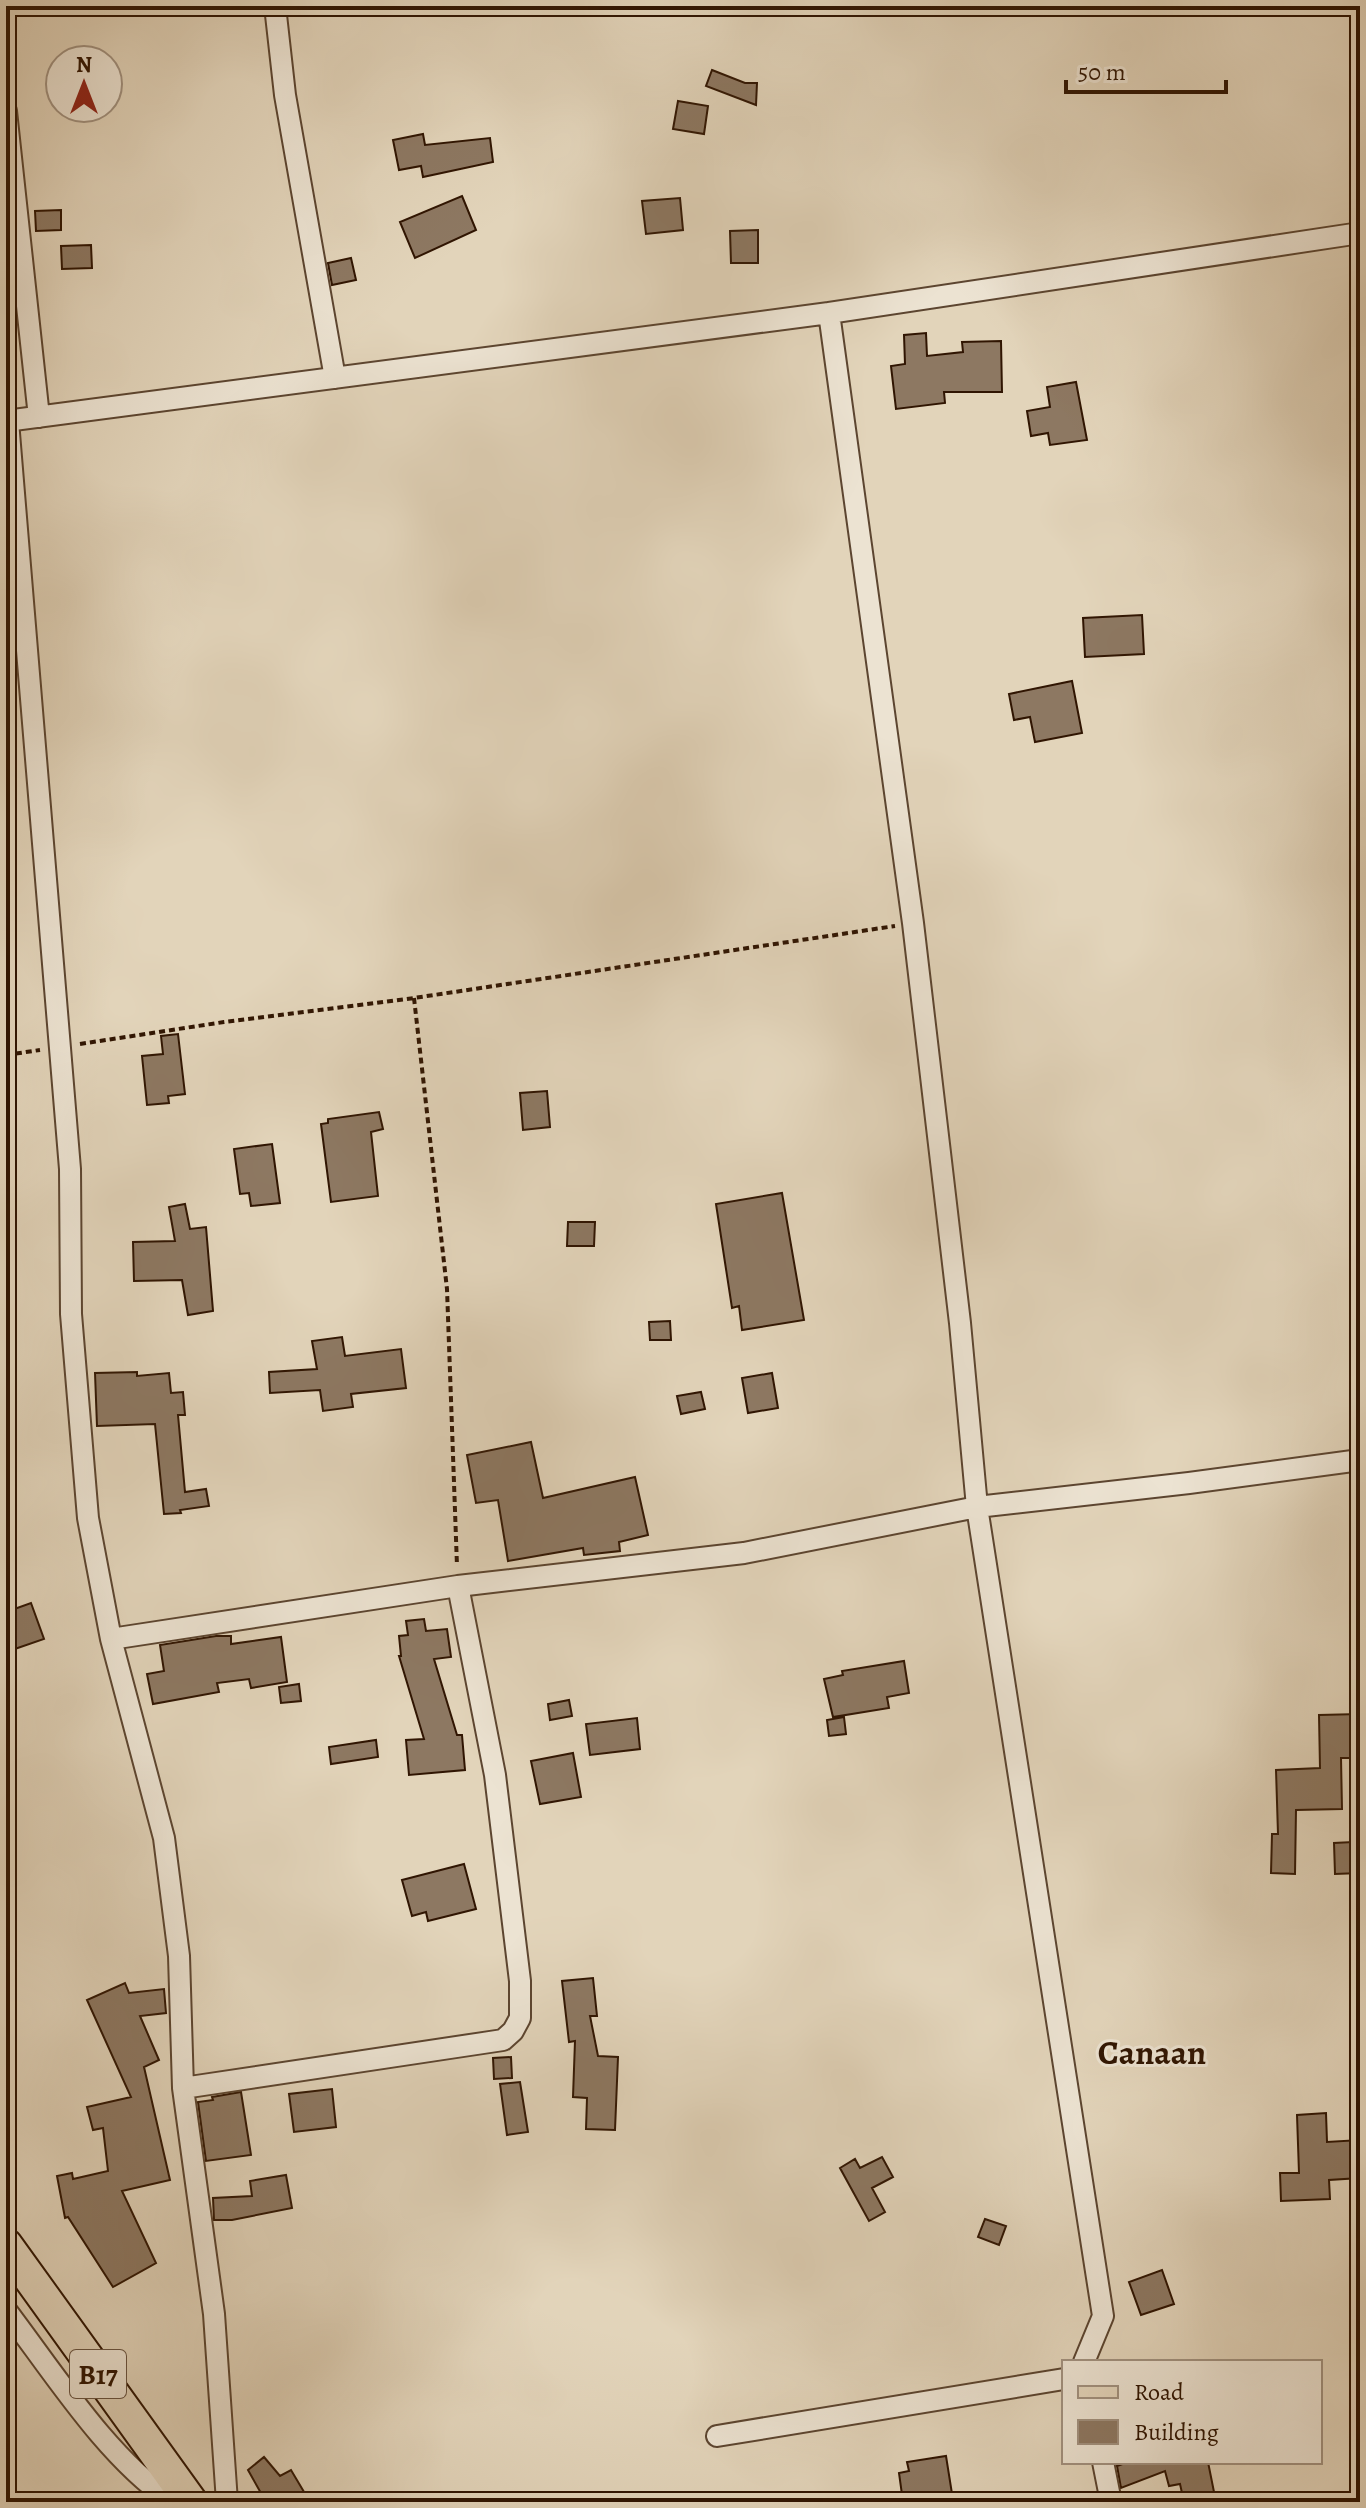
<svg xmlns="http://www.w3.org/2000/svg" width="1366" height="2508" font-family="Alegreya,serif">
	<rect width="100%" height="100%" fill="#e2d4ba"/>
	<filter id="stains"><feTurbulence type="fractalNoise" baseFrequency=".0025" numOctaves="4"/><feColorMatrix values="0 0 0 0 .2 0 0 0 0 .09 0 0 0 0 .02 0 0 0 .5 -.17"/></filter>
	<radialGradient id="worn" r=".72"><stop offset=".6" stop-color="#630" stop-opacity="0"/><stop offset="1" stop-color="#630" stop-opacity=".3"/></radialGradient>
	<!-- building -->
	<path fill="#8d7862" stroke="#301502" stroke-width="2" d="M712 70 745 83H757L756 105 706 86Z
		M678 101 708 106 704 134 673 129Z
		M423 134 425 145 490 138 493 162 423 177 421 166 399 170 393 140Z
		M462 196 476 230 415 258 400 222Z
		M680 198 683 230 646 234 642 201Z
		M61 210V230L36 231 35 211Z
		M758 230V263H731L730 231Z
		M91 245 92 268 62 269 61 246Z
		M351 258 356 280 332 285 328 263Z
		M926 333 927 356 963 352 962 342 1001 341 1002 392H944L945 403 896 409 891 366 905 364 904 335Z
		M1076 382 1087 440 1050 445 1048 433 1031 436 1027 411 1050 407 1047 387Z
		M1142 615 1144 654 1085 657 1083 618Z
		M1072 681 1082 733 1035 742 1030 717 1014 720 1009 694Z
		M178 1034 185 1094 168 1096 169 1103 147 1105 142 1056 163 1054 161 1036Z
		M547 1091 550 1127 523 1130 520 1093Z
		M379 1112 383 1129 371 1132 378 1196 331 1202 321 1124 328 1123V1119Z
		M272 1144 280 1203 251 1206 249 1193 240 1194 234 1149Z
		M782 1193 804 1320 742 1330 739 1306 732 1308 716 1204Z
		M185 1204 190 1229 206 1227 213 1311 188 1315 182 1280 134 1281 133 1242 175 1241 169 1207Z
		M568 1222H595L594 1246H567Z
		M670 1321 671 1340H650L649 1322Z
		M342 1337 345 1356 401 1349 406 1388 351 1394 353 1407 323 1411 320 1390 270 1393 269 1372 317 1369 312 1341Z
		M137 1372V1376L169 1373 171 1393 183 1392 185 1415H178L185 1492 206 1489 209 1506 180 1510 181 1513 164 1514 155 1424 97 1426 95 1373Z
		M772 1373 778 1408 748 1413 742 1378Z
		M701 1392 705 1409 681 1414 677 1396Z
		M531 1442 543 1498 635 1477 648 1535 619 1542 620 1551 584 1555 583 1548 508 1561 498 1500 476 1503 467 1455Z
		M31 1603 44 1639 6 1652V1612Z
		M424 1619 426 1631 447 1629 451 1657 434 1659 457 1735H462L465 1770 409 1775 406 1740 424 1739 399 1656H401L399 1636 408 1635 406 1621Z
		M216 1636H231V1644L281 1637 287 1682 251 1688 249 1679 217 1683 219 1692 153 1704 147 1674 164 1671 160 1645Z
		M904 1661 909 1693 887 1697 889 1708 833 1717 824 1679 843 1675 842 1671Z
		M299 1684 301 1701 281 1703 279 1687Z
		M569 1700 572 1716 550 1720 548 1704Z
		M1360 1714V1758H1341L1342 1809 1296 1810 1295 1874 1271 1873 1272 1834H1278L1276 1770 1320 1768 1319 1715Z
		M844 1717 846 1734 829 1736 827 1720Z
		M637 1718 640 1749 590 1755 586 1724Z
		M376 1740 378 1757 331 1764 329 1747Z
		M573 1753 581 1797 540 1804 531 1761Z
		M1353 1842V1847H1360V1873L1335 1874 1334 1843Z
		M464 1864 476 1909 428 1921 426 1912 412 1916 402 1880Z
		M593 1978 597 2016H590L598 2056 618 2057 615 2130 586 2129 587 2098 573 2097 575 2041 569 2042 562 1981Z
		M125 1983 129 1993 164 1989 166 2013 140 2016 159 2060 144 2067 170 2180 122 2191 156 2263 113 2287 68 2217 65 2218 57 2176 72 2173 73 2179 108 2171 103 2128 93 2130 87 2107 131 2097 87 2000Z
		M511 2057 512 2078 494 2079 493 2058Z
		M520 2082 528 2132 507 2135 500 2084Z
		M332 2089 336 2127 294 2132 289 2094Z
		M241 2092 251 2155 206 2161 198 2102 213 2100 212 2097Z
		M1326 2113 1327 2142 1360 2140V2178L1329 2180 1330 2199 1281 2201 1280 2173H1299L1297 2115Z
		M882 2157 893 2177 872 2188 885 2212 869 2221 840 2168 855 2159 860 2168Z
		M286 2175 292 2208 232 2220H214L213 2198 252 2196 250 2181Z
		M985 2219 1006 2226 999 2245 978 2237Z
		M1162 2270 1174 2304 1141 2315 1129 2282Z
		M946 2456 953 2500 903 2502 899 2473 909 2471 907 2462Z
		M264 2457 280 2476 291 2470 310 2502H266L248 2470Z
		M1128 2462H1208L1215 2497 1184 2502 1180 2484 1169 2486 1165 2471 1121 2488 1117 2466Z"/>
	<g fill="none" stroke-linecap="round" stroke-linejoin="round">
		<defs>
			<path id="street" d="M275 6 285 95 335 378
				M6 111 39 417
				M829 313 913 923 960 1323 977 1507 1103 2316 1084 2362
				M6 421 829 313 1360 233
				M8 421 70 1169 71 1314 88 1518 111 1639 164 1838 179 1956 183 2088 214 2314 227 2502
				M111 1639 458 1586 744 1553 977 1507 1189 1483 1360 1460
				M183 2088 503 2040 513 2031 520 2018V1981L495 1775 458 1586
				M6 2310C54 2373 107 2458 173 2502
				M717 2436 1064 2379
				M1103 2462 1111 2502"/>
			<path id="primary" d="M6 2245 191 2502"/>
		</defs>
		<!-- street casing -->
		<use href="#street" stroke="#5c4530" stroke-width="24"/>
		<!-- primary casing -->
		<use href="#primary" stroke="#301502" stroke-width="36"/>
		<!-- path -->
		<path stroke="#301502" stroke-width="4" stroke-dasharray="6 4" stroke-linecap="butt" d="M414 998 447 1289 457 1566
			M80 1044 224 1022 414 998 895 926
			M6 1055 40 1050"/>
		<!-- street -->
		<use href="#street" stroke="#ece3d2" stroke-width="20"/>
		<!-- primary -->
		<use href="#primary" stroke="#e2d4ba" stroke-width="32"/>
	</g>
	<g text-anchor="middle" stroke-width="6" stroke-linejoin="round" paint-order="stroke">
		<!-- shield labels -->
		<rect fill="#ece3d2" stroke="#685340" stroke-width="2" x="70" y="2350" width="56" height="48" rx="6"/>
		<g font-size="28" font-weight="bold" fill="#301502">
			<text x="98" y="2384">B17</text>
		</g>
		<!-- quarter labels -->
		<g font-size="34" font-weight="bold" fill="#301502" stroke="#ece3d2">
			<text x="1152" y="2064">Canaan</text>
		</g>
	</g>
	<!-- margin -->
	<rect width="1366" height="2508" fill="none" stroke="#e2d4ba" stroke-width="32"/>
	<rect x="8" y="8" width="1350" height="2492" fill="none" stroke="#301502" stroke-width="4"/>
	<rect x="16" y="16" width="1334" height="2476" fill="none" stroke="#301502" stroke-width="2"/>
	<!-- legend -->
	<rect x="1062" y="2360" width="260" height="104" fill="#ece3d2" stroke="#a1917f" stroke-width="2"/>
	<rect x="1078" y="2386" width="40" height="12" fill="#e2d4ba" stroke="#a1917f" stroke-width="2"/>
	<text x="1134" y="2400" font-size="24" fill="#301502">Road</text>
	<rect x="1078" y="2420" width="40" height="24" fill="#8d7862" stroke="#a1917f" stroke-width="2"/>
	<text x="1134" y="2440" font-size="24" fill="#301502">Building</text>
	<!-- north arrow -->
	<g transform="translate(84 84)"><circle r="38" fill="#ece3d2" stroke="#a1917f" stroke-width="2"/>
	<path d="M0-6L14 30L0 20L-14 30Z" fill="#8f2418"/>
	<text y="-12" font-size="22" font-weight="bold" text-anchor="middle" fill="#301502">N</text>
	</g>
	<!-- scale -->
	<path d="M1066 80v12h160v-12" fill="none" stroke="#301502" stroke-width="4"/>
	<text x="1078" y="80" font-size="24" fill="#301502" stroke="#ece3d2" stroke-width="6" paint-order="stroke">50 m</text>
	<rect width="100%" height="100%" filter="url(#stains)"/>
	<rect width="100%" height="100%" fill="url(#worn)"/>
</svg>
